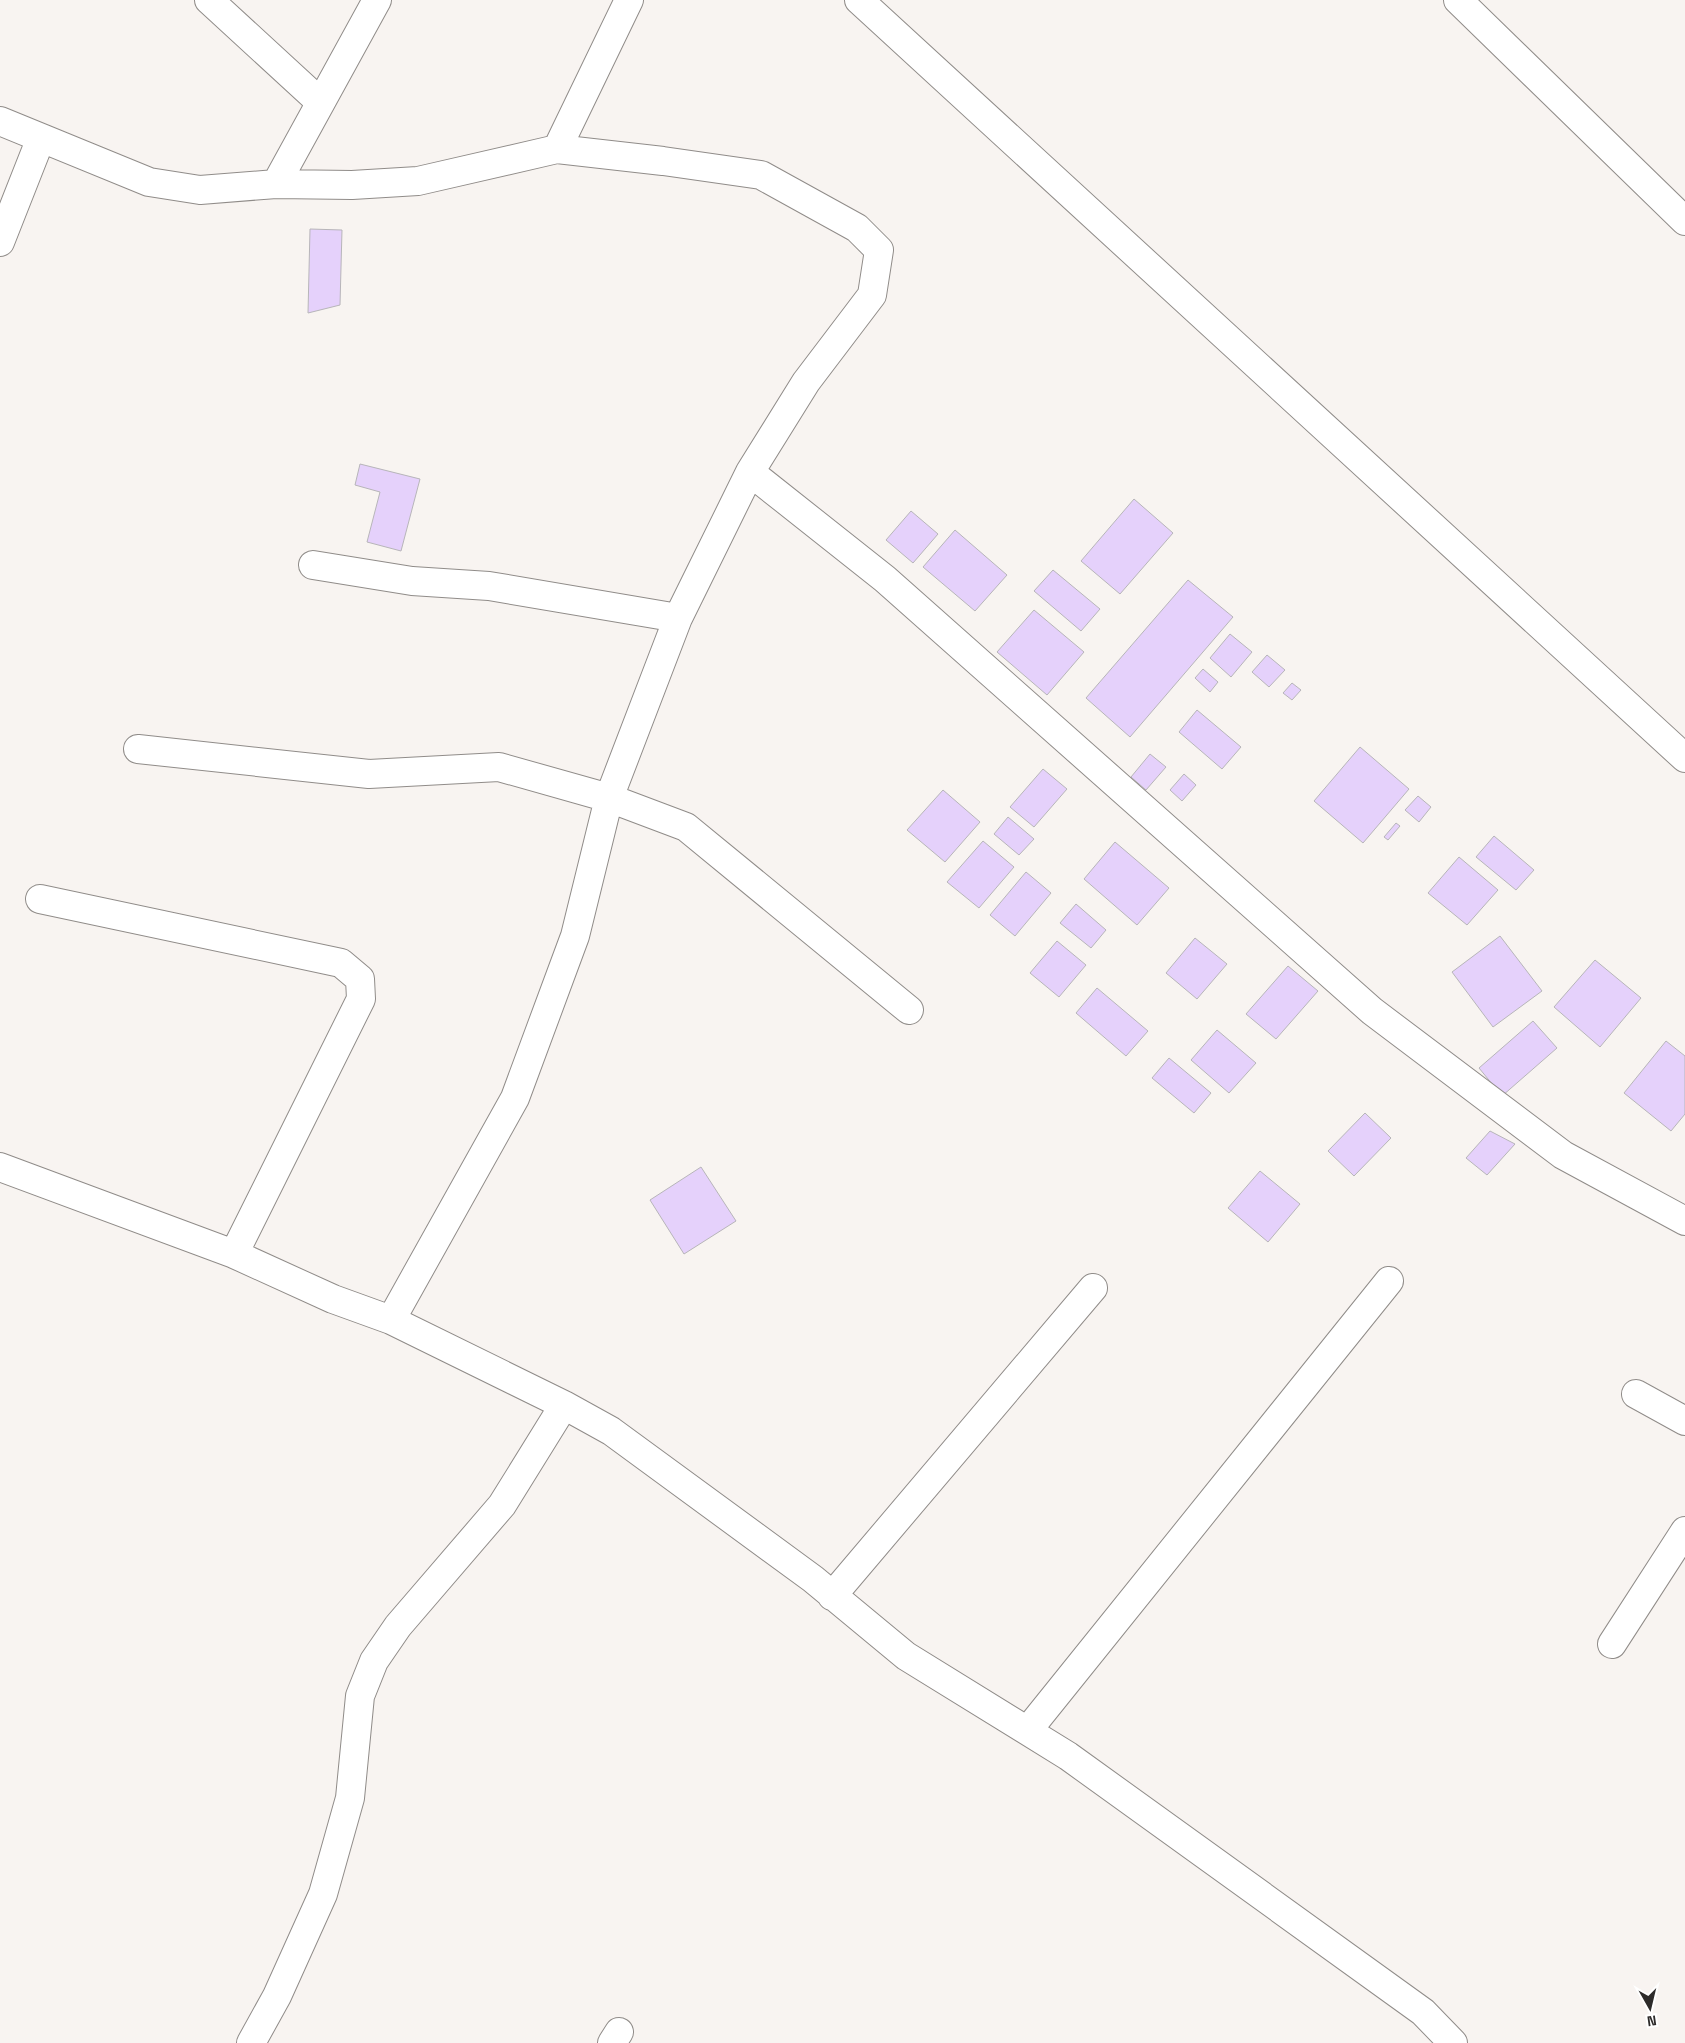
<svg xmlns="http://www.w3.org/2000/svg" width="1685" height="2043" font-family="'Space Grotesk',sans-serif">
	<rect width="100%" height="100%" fill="#f8f4f1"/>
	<!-- building -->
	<path fill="#e5d1fb" stroke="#b7b5b9" d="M310 229 342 230 340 305 308 313Z
		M360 464 420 479 401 551 367 542 380 492 355 485Z
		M1134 499 1173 533 1120 594 1081 561Z
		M911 511 938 534 913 563 886 540Z
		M955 530 1007 575 975 611 923 567Z
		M1053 570 1100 609 1081 631 1034 591Z
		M1188 580 1233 617 1130 737 1086 698Z
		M1034 610 1084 652 1047 695 997 652Z
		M1230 634 1252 652 1231 677 1210 658Z
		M1267 655 1285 670 1269 687 1252 672Z
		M1203 669 1218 682 1210 692 1195 678Z
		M1292 683 1301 690 1292 700 1283 693Z
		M1197 710 1241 747 1222 769 1179 732Z
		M1360 747 1409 789 1363 843 1314 801Z
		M1150 754 1166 767 1146 790 1131 777Z
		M1043 769 1067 789 1034 827 1010 807Z
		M1184 774 1196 785 1182 801 1170 790Z
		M943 790 980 822 945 862 907 830Z
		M1418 796 1431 807 1419 822 1405 810Z
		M1008 817 1034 839 1019 855 994 834Z
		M1396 823 1400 826 1388 840 1384 837Z
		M1494 836 1534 870 1516 890 1476 857Z
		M983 841 1014 867 979 908 947 882Z
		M1115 842 1169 888 1137 925 1084 879Z
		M1459 857 1498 890 1467 925 1428 893Z
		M1026 872 1051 893 1015 936 990 915Z
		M1076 904 1106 930 1091 948 1060 923Z
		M1500 936 1542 991 1493 1027 1452 972Z
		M1195 938 1227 964 1197 999 1166 973Z
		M1057 941 1086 965 1059 997 1030 973Z
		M1595 960 1641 998 1600 1047 1554 1007Z
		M1288 966 1318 991 1276 1039 1246 1014Z
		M1097 988 1148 1031 1126 1056 1076 1013Z
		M1533 1021 1557 1048 1502 1096 1479 1068Z
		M1217 1030 1256 1063 1229 1093 1191 1060Z
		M1666 1041 1685 1056V1114L1671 1131 1624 1093Z
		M1169 1058 1211 1093 1194 1113 1152 1078Z
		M1365 1113 1391 1138 1354 1176 1328 1151Z
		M1490 1131 1515 1144 1487 1175 1466 1158Z
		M701 1167 736 1221 684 1254 650 1200Z
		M1260 1171 1300 1204 1268 1242 1228 1208Z"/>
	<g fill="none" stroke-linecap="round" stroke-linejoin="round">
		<defs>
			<path id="minor" d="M209 0 320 102
				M859 0 1685 758
				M1458 0 1685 221
				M0 121 149 182 200 190 276 184 352 185 418 181 557 149 663 161 761 175 857 228 879 250 872 295 806 382 750 472 678 618 609 798 575 936 515 1098 391 1320
				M557 149 629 0
				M276 184 377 0
				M0 242 41 138
				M750 472 885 579 1372 1011 1563 1155 1685 1221
				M313 565 412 581 489 586 678 618
				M138 749 369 774 499 767 609 798 686 827 909 1010
				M40 899 341 963 360 979 361 999 234 1254
				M0 1167 234 1254 333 1299 391 1320 564 1405 611 1431 813 1579 906 1656 1068 1756 1423 2012 1453 2043
				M1636 1394 1685 1421
				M832 1596 1093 1288
				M1612 1644 1685 1531
				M1028 1730 1389 1281
				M251 2043 277 1996 323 1894 350 1798 360 1696 374 1661 398 1626 502 1505 564 1405
				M612 2043 619 2032"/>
		</defs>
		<!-- minor casing -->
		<use href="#minor" stroke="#908c89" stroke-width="30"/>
		<!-- minor -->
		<use href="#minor" stroke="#fff" stroke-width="28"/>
	</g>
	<!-- north arrow -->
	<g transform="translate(1650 2008) rotate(172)" stroke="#ffffff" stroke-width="4" paint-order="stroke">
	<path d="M0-4L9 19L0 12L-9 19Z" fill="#2d2b2a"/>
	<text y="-8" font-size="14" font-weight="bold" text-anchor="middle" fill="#2d2b2a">N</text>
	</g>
</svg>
